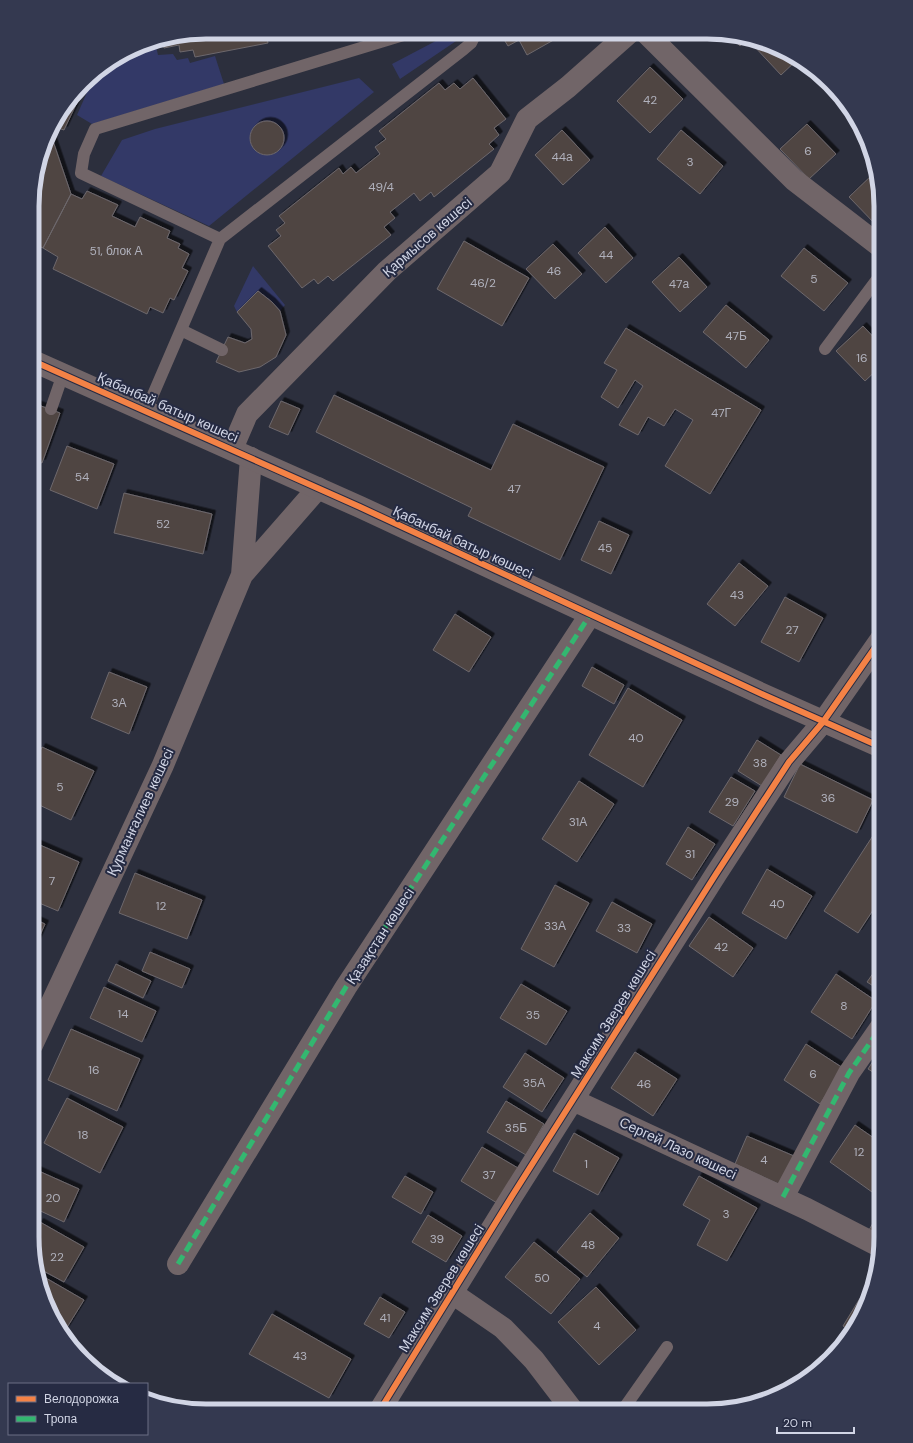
<svg xmlns="http://www.w3.org/2000/svg" width="913" height="1443" font-family="'DM Sans',sans-serif">
	<defs>
		<filter id="shadow"><feDropShadow dx="3.5" dy="-3.5" stdDeviation="0" flood-color="#0009"/></filter>
	</defs>
	<rect width="100%" height="100%" fill="#2c2f3d"/>
	<!-- green -->
	<path fill="#333967" d="M451 33H463L465 35 400 79 392 64Z
		M155 42 158 55 173 54 177 60 188 58 190 63 215 56 224 84 92 124 77 115 96 72 140 45Z
		M359 78 374 92 209 226 101 176 122 140 155 129Z
		M253 266 285 305 280 311 272 302 258 291 237 312 234 306Z"/>
	<!-- building -->
	<path fill="#4f4443" stroke="#6d686c" filter="url(#shadow)" d="M206 32H272L266 33 268 43 195 57 193 50 180 52 179 45 164 48 163 41Z
		M500 33H566L527 55 519 40 508 46Z
		M729 34H730L748 38 740 46Z
		M757 41 773 45 798 59 781 75 753 45Z
		M650 67 683 99 650 133 617 101Z
		M473 78 506 119 494 128 499 135 489 144 494 149 434 197 431 192 420 201 414 193 390 212 395 218 384 227 391 235 333 281 328 276 318 284 314 279 302 288 268 246 281 236 276 230 285 223 279 216 339 168 343 174 351 167 356 173 380 154 375 147 386 139 379 131 439 83 445 90 454 83 460 89Z
		M87 81 64 130 58 128 52 138 71 194 43 248 33 243V184L50 129Z
		M250 138a17 17 0 1 1 34 0a17 17 0 1 1-34 0Z
		M807 124 836 154 809 179 780 149Z
		M562 130 590 160 563 185 535 155Z
		M681 130 723 166 700 194 657 159Z
		M874 173 881 206V223L878 227 849 197Z
		M87 191 118 205 112 216 135 227 140 217 170 231 167 238 180 244 178 248 189 254 182 268 188 271 174 300 170 298 163 313 150 307 147 314 53 269 58 257 43 248 71 194 82 199Z
		M605 227 633 258 606 283 578 253Z
		M464 241 529 278 502 326 437 289Z
		M553 244 582 274 555 299 526 269Z
		M804 248 848 283 824 311 781 276Z
		M679 257 707 287 680 312 652 282Z
		M258 291 272 302 280 311 286 335 276 357 260 367 239 372 216 362 228 337 245 343 252 339 251 329 237 312Z
		M726 305 769 340 746 368 703 332Z
		M863 326 881 345V366L865 381 836 351Z
		M626 328 761 410 710 494 665 466 693 420 675 409 664 426 648 417 638 435 619 425 643 386 635 380 618 408 601 397 617 370 604 363Z
		M334 395 491 470 513 424 604 467 560 560 468 516 472 508 316 432Z
		M281 401 300 409 288 435 269 427Z
		M33 403 60 413 42 463 33 460Z
		M67 446 114 464 97 509 50 490Z
		M124 493 212 514 203 554 114 533Z
		M599 521 629 535 611 574 581 560Z
		M739 563 768 586 735 626 707 604Z
		M785 597 823 618 799 662 761 642Z
		M455 614 491 637 469 672 433 650Z
		M592 667 624 685 614 704 582 686Z
		M109 672 147 687 129 734 91 718Z
		M628 688 682 720 643 787 589 755Z
		M757 740 781 755 762 786 738 771Z
		M42 747 94 771 71 820 33 802V767Z
		M800 764 873 800 857 833 784 797Z
		M731 777 755 791 733 826 709 812Z
		M579 781 614 804 577 862 542 839Z
		M688 827 715 844 692 880 666 864Z
		M874 834 881 838V898L858 933 824 911Z
		M33 842 79 862 58 911 32 900Z
		M767 869 812 896 786 939 742 913Z
		M135 873 202 900 187 939 119 913Z
		M555 885 589 903 554 967 521 949Z
		M612 902 652 924 637 953 596 931Z
		M709 917 753 948 733 977 689 946Z
		M32 918 45 924 32 953Z
		M150 952 190 969 182 988 142 971Z
		M881 962V991L867 982Z
		M116 964 151 981 143 998 108 981Z
		M836 974 876 1001 852 1039 811 1012Z
		M521 984 567 1011 546 1045 500 1018Z
		M104 987 156 1011 142 1042 90 1018Z
		M71 1029 140 1059 117 1111 48 1080Z
		M806 1044 843 1068 820 1104 784 1080Z
		M881 1049V1077L868 1069Z
		M635 1052 677 1079 653 1116 611 1088Z
		M525 1053 564 1078 542 1112 503 1087Z
		M67 1098 123 1127 100 1173 44 1143Z
		M506 1101 544 1124 526 1155 487 1132Z
		M855 1125 881 1143V1179L872 1192 830 1162Z
		M574 1133 619 1158 598 1195 553 1171Z
		M747 1136 794 1156 781 1185 735 1164Z
		M482 1147 518 1168 497 1203 461 1181Z
		M32 1168 79 1189 64 1222 32 1207Z
		M405 1176 433 1192 421 1214 392 1197Z
		M699 1176 757 1208 727 1261 697 1245 710 1220 683 1205Z
		M881 1209V1236L869 1230Z
		M590 1213 619 1238 587 1277 557 1252Z
		M428 1215 462 1236 446 1262 412 1242Z
		M40 1222 84 1247 64 1282 38 1268 32 1236Z
		M534 1242 580 1279 551 1314 505 1277Z
		M39 1274 84 1300 66 1329 57 1323 45 1304Z
		M868 1285 873 1288 872 1293 851 1331 843 1326Z
		M596 1287 636 1330 599 1365 558 1322Z
		M380 1297 405 1312 389 1338 364 1324Z
		M272 1314 351 1359 329 1398 249 1354Z"/>
	<g fill="none" stroke-linecap="round" stroke-linejoin="round">
		<!-- service -->
		<path stroke="#716568" stroke-width="12" d="M220 239 81 173 84 154 95 129 410 33
			M181 330 222 350
			M825 349 881 274
			M51 409 63 374
			M146 411 220 239 464 49 471 43 476 33
			M622 1411 667 1347"/>
		<!-- minor -->
		<path stroke="#716568" stroke-width="22" d="M646 33 794 180 881 247
			M232 449 247 414 387 271 500 173 527 119 568 87 629 33
			M251 458 242 575 318 488
			M32 1045 163 765 242 575
			M573 1100 807 1209 881 1247
			M783 1197 849 1073 881 1027
			M178 1264 346 987 590 615
			M452 1293 503 1328 534 1360 573 1411
			M380 1410 512 1196 716 874 789 762 823 722 881 639"/>
		<!-- tertiary -->
		<path stroke="#716568" stroke-width="22" d="M33 361 360 507 764 695 881 747"/>
		<!-- quiet -->
		<path stroke="#33b770" stroke-width="5" stroke-dasharray="10 5" stroke-linecap="butt" d="M783 1197 849 1073 881 1027
			M178 1264 346 987 590 615"/>
		<defs>
			<path id="cycleway" d="M33 361 360 507 764 695 881 747
				M380 1410 512 1196 716 874 789 762 823 722 881 639"/>
		</defs>
		<!-- cycleway casing -->
		<use href="#cycleway" stroke="#262b43" stroke-width="8"/>
		<!-- cycleway -->
		<use href="#cycleway" stroke="#f48246" stroke-width="6"/>
	</g>
	<g text-anchor="middle" stroke-width="4" stroke-linejoin="round" paint-order="stroke">
		<!-- number labels -->
		<g font-size="12" fill="#b0b1bc">
			<text x="650" y="104">42</text>
			<text x="808" y="155">6</text>
			<text x="562" y="161">44а</text>
			<text x="690" y="166">3</text>
			<text x="381" y="191">49/4</text>
			<text x="116" y="255">51, блок А</text>
			<text x="606" y="259">44</text>
			<text x="554" y="275">46</text>
			<text x="814" y="283">5</text>
			<text x="483" y="287">46/2</text>
			<text x="679" y="288">47а</text>
			<text x="736" y="340">47Б</text>
			<text x="862" y="362">16</text>
			<text x="721" y="417">47Г</text>
			<text x="82" y="481">54</text>
			<text x="514" y="493">47</text>
			<text x="163" y="528">52</text>
			<text x="605" y="552">45</text>
			<text x="737" y="599">43</text>
			<text x="792" y="634">27</text>
			<text x="119" y="707">3А</text>
			<text x="636" y="742">40</text>
			<text x="760" y="767">38</text>
			<text x="60" y="791">5</text>
			<text x="828" y="802">36</text>
			<text x="732" y="806">29</text>
			<text x="578" y="826">31А</text>
			<text x="690" y="858">31</text>
			<text x="52" y="885">7</text>
			<text x="777" y="908">40</text>
			<text x="161" y="910">12</text>
			<text x="555" y="930">33А</text>
			<text x="624" y="932">33</text>
			<text x="721" y="951">42</text>
			<text x="844" y="1010">8</text>
			<text x="123" y="1018">14</text>
			<text x="533" y="1019">35</text>
			<text x="94" y="1074">16</text>
			<text x="813" y="1078">6</text>
			<text x="534" y="1087">35А</text>
			<text x="644" y="1088">46</text>
			<text x="516" y="1132">35Б</text>
			<text x="83" y="1139">18</text>
			<text x="859" y="1156">12</text>
			<text x="764" y="1164">4</text>
			<text x="586" y="1168">1</text>
			<text x="489" y="1179">37</text>
			<text x="53" y="1202">20</text>
			<text x="726" y="1218">3</text>
			<text x="437" y="1243">39</text>
			<text x="588" y="1249">48</text>
			<text x="57" y="1261">22</text>
			<text x="542" y="1282">50</text>
			<text x="385" y="1322">41</text>
			<text x="597" y="1330">4</text>
			<text x="300" y="1360">43</text>
		</g>
		<!-- street labels -->
		<g font-size="14" fill="#d1d5e5" stroke="#262b43">
			<text transform="translate(427 237) rotate(-41)" y="5">Қармысов көшесі</text>
			<text transform="translate(168 407) rotate(24)" y="5">Қабанбай батыр көшесі</text>
			<text transform="translate(463 542) rotate(25)" y="5">Қабанбай батыр көшесі</text>
			<text transform="translate(140 812) rotate(-65)" y="5">Қурманғалиев көшесі</text>
			<text transform="translate(380 936) rotate(-57)" y="5">Қазақстан көшесі</text>
			<text transform="translate(613 1014) rotate(-58)" y="5">Максим Зверев көшесі</text>
			<text transform="translate(678 1148) rotate(25)" y="5">Сергей Лазо көшесі</text>
			<text transform="translate(441 1288) rotate(-58)" y="5">Максим Зверев көшесі</text>
		</g>
	</g>
	<!-- crop -->
	<path d="M0 0H913V1443H0ZM206 39H707A167 167 0 0 1 874 206V1237A167 167 0 0 1 707 1404H206A167 167 0 0 1 39 1237V206A167 167 0 0 1 206 39Z" fill="#343950" fill-rule="evenodd"/>
	<path fill="none" stroke="#d1d5e5" stroke-width="5" d="M206 39H707A167 167 0 0 1 874 206V1237A167 167 0 0 1 707 1404H206A167 167 0 0 1 39 1237V206A167 167 0 0 1 206 39Z"/>
	<!-- legend -->
	<rect x="8" y="1383" width="140" height="52" fill="#262b43" stroke="#6a6f84"/>
	<rect x="16" y="1396" width="20" height="6" fill="#f48246" stroke="#6a6f84"/>
	<text x="44" y="1403" font-size="12" fill="#d1d5e5">Велодорожка</text>
	<rect x="16" y="1416" width="20" height="6" fill="#33b770" stroke="#6a6f84"/>
	<text x="44" y="1423" font-size="12" fill="#d1d5e5">Тропа</text>
	<!-- scale -->
	<path d="M777 1427v6h77v-6" fill="none" stroke="#d1d5e5" stroke-width="2"/>
	<text x="783" y="1427" font-size="12" fill="#d1d5e5" stroke="#262b43" stroke-width="3" paint-order="stroke">20 m</text>
</svg>
